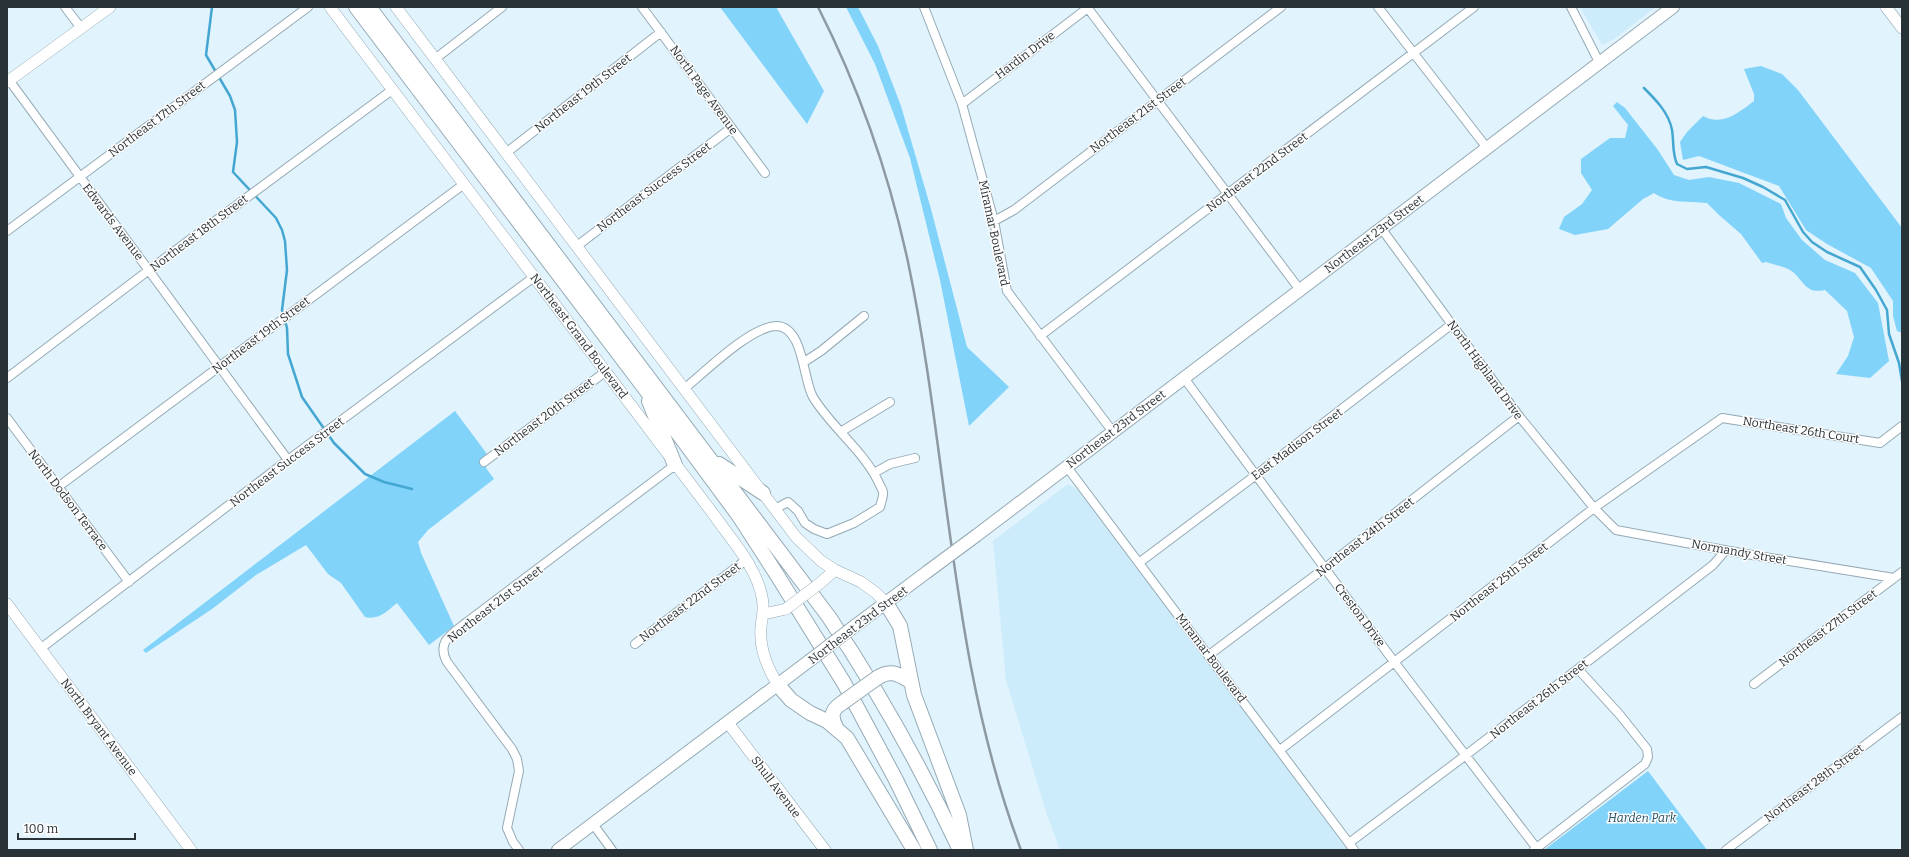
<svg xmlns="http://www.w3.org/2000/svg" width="1909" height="857" font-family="Bitter,serif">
	<rect width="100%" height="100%" fill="#e1f3fc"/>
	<!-- built -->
	<path fill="#cdecfb" d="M1580 7H1656L1614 39 1602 45Z
		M1068 484 1078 490 1348 850H1060L1047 815 1006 680 993 541Z"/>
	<!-- green -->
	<path fill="#81d3fa" d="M720 7H776L824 91 807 124Z
		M846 7H858L878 46 901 106 931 209 967 347 1009 387 969 426 940 280 910 158 875 64Z
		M1761 66 1782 74 1798 90 1902 228V333L1897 331 1893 316V301L1871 268 1827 244 1806 230 1779 186 1699 156 1683 160 1680 142 1687 132 1703 116C1723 127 1739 112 1754 101V94L1744 69Z
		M1617 102 1625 108 1658 150 1674 175 1689 180 1709 177 1739 183 1781 204 1786 218 1802 240 1825 260 1855 273 1878 303 1889 361 1870 378 1836 374 1848 356 1854 337 1847 311 1825 290C1806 294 1805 283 1793 272 1787 267 1774 265 1766 262L1762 263 1741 234 1719 215 1707 203C1688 201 1670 204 1654 193L1643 199 1608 229 1575 235 1559 229 1564 217 1582 204 1592 190 1581 173V159L1610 138H1625L1628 125 1613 106Z
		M455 411 487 454 486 468 494 479 428 530 418 542 421 553 454 626 429 645 397 603C386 612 379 620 365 617L341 583 328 574 306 545 256 575 212 609 146 653 143 650Z
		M1648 771 1707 850H1544Z"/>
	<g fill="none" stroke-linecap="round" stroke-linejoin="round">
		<!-- stream -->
		<path stroke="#44a7d2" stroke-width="2.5" d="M212 7 206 55 230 96 235 110 237 142 233 172 276 218 282 230 285 241 287 270 282 310 287 328 288 354 302 397 334 443 365 474 384 482 412 489
			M1644 88C1656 100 1669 113 1672 130 1674 142 1672 153 1677 164L1687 169 1706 167 1743 178 1763 187 1785 200 1803 232 1812 242 1827 252 1860 267 1876 290 1887 310 1889 334 1899 363 1902 381"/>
		<defs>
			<path id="street" d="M65 7 81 28
				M642 7 765 173
				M924 7 962 104 994 221 1007 291 1113 432
				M1087 7 1300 290
				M1378 7 1487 148
				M1571 7 1599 62
				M435 59 502 7
				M9 80 288 460
				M962 104 1089 7
				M506 153 661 32
				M994 221 1014 210 1281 7
				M1381 228 1519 416 1594 508 1616 530 1746 554 1894 578
				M7 231 308 7
				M577 246 731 128
				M1040 336 1474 7
				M804 362 821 351 864 316
				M7 378 149 270 392 90
				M1184 378 1395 663 1538 850
				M684 389C705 372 750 327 776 326 804 326 803 381 813 397 831 427 862 449 878 481 879 484 882 488 883 492 884 496 881 502 880 507L854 523 827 534 814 529 805 523 798 511 788 502 775 509
				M7 418 129 582
				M842 431 890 402
				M484 462 605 372
				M1067 467 1354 850
				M874 473 890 464 915 458
				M58 487 464 184
				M1140 562 1256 475 1452 324
				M635 644 746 560
				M40 649 288 460 534 277
				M1209 655 1325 568 1519 416
				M1754 684 1902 572
				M1280 750 1594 508 1722 418 1880 443 1902 426
				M593 824 612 850
				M1349 843 1466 755 1713 565 1726 550
				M519 850 513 842 507 828 519 771 517 759 512 749 447 662C436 641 452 634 467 622L675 465
				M1534 850 1645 764 1648 757 1647 749 1620 715 1578 669
				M1726 850 1902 717"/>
			<path id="secondary" d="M330 7 714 515C732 541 756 566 762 597 765 611 762 615 761 627 759 648 768 669 778 685
				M396 7 796 537 821 561 835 570 861 582 876 593 886 603
				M1886 7 1902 28
				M7 82 110 7
				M819 584 835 570
				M7 604 191 850
				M764 614 786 609
				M728 723 825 850"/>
			<path id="primary" d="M977 535 1673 7
				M856 625 927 572
				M558 850 809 661"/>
			<path id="highway" d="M356 7 643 386 739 516 777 575 844 683 896 780 930 850
				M369 7 829 617C879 692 922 769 960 850
				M649 401 675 465
				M719 464 763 493
				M886 603 900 626 914 695 959 815 966 850
				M877 678C890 669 898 674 910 681
				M778 685 791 700 810 713 827 721 847 738 914 850
				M836 727C830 716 832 709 842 703"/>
		</defs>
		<!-- street casing -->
		<use href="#street" stroke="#95aab5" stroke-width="10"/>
		<!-- secondary casing -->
		<use href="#secondary" stroke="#95aab5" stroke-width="12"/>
		<!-- primary casing -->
		<use href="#primary" stroke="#95aab5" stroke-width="14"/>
		<!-- highway casing -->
		<use href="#highway" stroke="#95aab5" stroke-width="16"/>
		<!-- street -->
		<use href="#street" stroke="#fff" stroke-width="8"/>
		<!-- secondary -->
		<use href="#secondary" stroke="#fff" stroke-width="11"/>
		<!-- primary -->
		<use href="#primary" stroke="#fff" stroke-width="12"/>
		<!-- highway -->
		<use href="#highway" stroke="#fff" stroke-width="14"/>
		<!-- rail -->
		<path stroke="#8d9aa1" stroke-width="2.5" d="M818 7C859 88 889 174 908 262 949 457 950 663 1021 850"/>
		<defs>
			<path id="secondary-bridge" d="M786 609 819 584"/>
			<path id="primary-bridge" d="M927 572 977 535
				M809 661 856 625"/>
			<path id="highway-bridge" d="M842 703 877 678"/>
		</defs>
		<!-- secondary-bridge casing -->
		<use href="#secondary-bridge" stroke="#95aab5" stroke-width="12" stroke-linecap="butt"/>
		<!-- primary-bridge casing -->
		<use href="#primary-bridge" stroke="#95aab5" stroke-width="14" stroke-linecap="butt"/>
		<!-- highway-bridge casing -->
		<use href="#highway-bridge" stroke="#95aab5" stroke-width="16" stroke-linecap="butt"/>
		<!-- secondary-bridge -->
		<use href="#secondary-bridge" stroke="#fff" stroke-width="11"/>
		<!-- primary-bridge -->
		<use href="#primary-bridge" stroke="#fff" stroke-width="12"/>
		<!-- highway-bridge -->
		<use href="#highway-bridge" stroke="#fff" stroke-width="14"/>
	</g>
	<g text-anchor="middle" stroke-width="3" stroke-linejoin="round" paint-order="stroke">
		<!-- street labels -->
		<g font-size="12" fill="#293236" stroke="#fdfdfd">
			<text transform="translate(1025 55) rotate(-37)" y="4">Hardin Drive</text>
			<text transform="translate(704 90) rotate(54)" y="4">North Page Avenue</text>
			<text transform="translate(583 93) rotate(-38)" y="4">Northeast 19th Street</text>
			<text transform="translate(1138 115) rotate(-37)" y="4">Northeast 21st Street</text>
			<text transform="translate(157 119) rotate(-37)" y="4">Northeast 17th Street</text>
			<text transform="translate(1257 172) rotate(-37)" y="4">Northeast 22nd Street</text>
			<text transform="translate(654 187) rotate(-37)" y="4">Northeast Success Street</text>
			<text transform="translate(113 222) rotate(53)" y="4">Edwards Avenue</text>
			<text transform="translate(199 233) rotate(-37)" y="4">Northeast 18th Street</text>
			<text transform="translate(994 233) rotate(78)" y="4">Miramar Boulevard</text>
			<text transform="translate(1374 234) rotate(-37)" y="4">Northeast 23rd Street</text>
			<text transform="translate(261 335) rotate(-37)" y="4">Northeast 19th Street</text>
			<text transform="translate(579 336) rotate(53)" y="4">Northeast Grand Boulevard</text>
			<text transform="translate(1485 370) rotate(54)" y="4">North Highland Drive</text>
			<text transform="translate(544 417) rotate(-37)" y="4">Northeast 20th Street</text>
			<text transform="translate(1116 429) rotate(-37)" y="4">Northeast 23rd Street</text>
			<text transform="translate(1801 430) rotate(9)" y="4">Northeast 26th Court</text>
			<text transform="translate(1297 444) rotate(-37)" y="4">East Madison Street</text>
			<text transform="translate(287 462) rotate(-37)" y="4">Northeast Success Street</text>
			<text transform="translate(68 500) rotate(53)" y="4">North Dodson Terrace</text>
			<text transform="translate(1365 537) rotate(-38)" y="4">Northeast 24th Street</text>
			<text transform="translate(1739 552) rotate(10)" y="4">Normandy Street</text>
			<text transform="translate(1499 582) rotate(-38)" y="4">Northeast 25th Street</text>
			<text transform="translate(690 602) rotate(-37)" y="4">Northeast 22nd Street</text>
			<text transform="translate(495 604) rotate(-38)" y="4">Northeast 21st Street</text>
			<text transform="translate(1360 615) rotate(53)" y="4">Creston Drive</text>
			<text transform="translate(858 625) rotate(-37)" y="4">Northeast 23rd Street</text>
			<text transform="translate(1828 628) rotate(-37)" y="4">Northeast 27th Street</text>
			<text transform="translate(1211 658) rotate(53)" y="4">Miramar Boulevard</text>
			<text transform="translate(1539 699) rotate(-38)" y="4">Northeast 26th Street</text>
			<text transform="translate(99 727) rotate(53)" y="4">North Bryant Avenue</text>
			<text transform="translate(1814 783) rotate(-37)" y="4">Northeast 28th Street</text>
			<text transform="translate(776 787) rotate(53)" y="4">Shull Avenue</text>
		</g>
		<!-- park labels -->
		<g font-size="12" font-style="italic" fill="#275164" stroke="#fdfdfd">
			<text x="1642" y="822">Harden Park</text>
		</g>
	</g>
	<!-- border -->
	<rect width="1909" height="857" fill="none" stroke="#293236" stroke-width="16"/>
	<!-- scale -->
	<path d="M18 833v6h117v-6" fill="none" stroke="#293236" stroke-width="2"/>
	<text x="24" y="833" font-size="12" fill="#293236" stroke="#fdfdfd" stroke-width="3" paint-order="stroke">100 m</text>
</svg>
